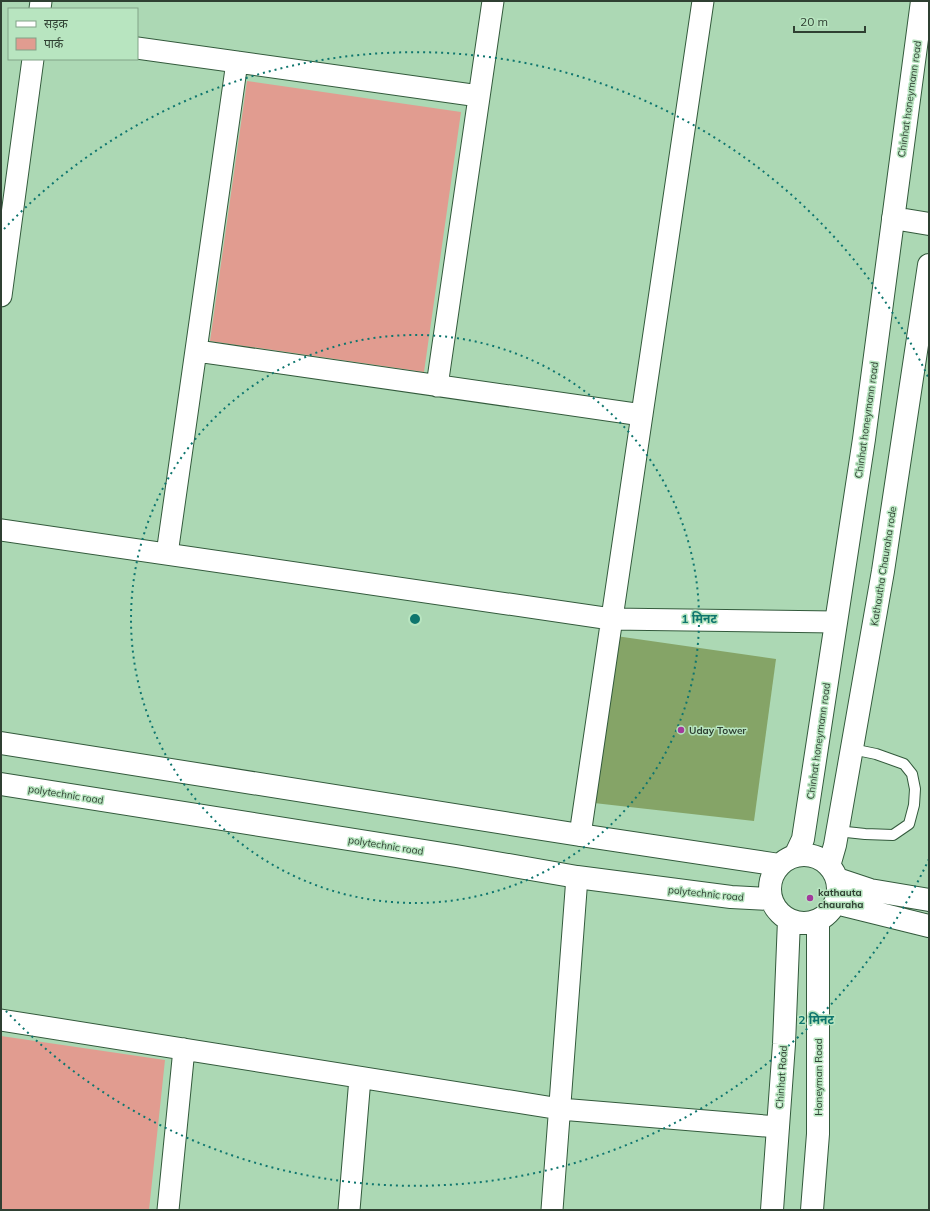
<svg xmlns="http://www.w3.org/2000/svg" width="930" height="1211" font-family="Mulish,'Noto Sans Devanagari',sans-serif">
	<rect width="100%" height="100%" fill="#acd8b4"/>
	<!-- green -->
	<path fill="#e19c90" d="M247 81 461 112 424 372 210 341Z
		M1 1036 165 1060 149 1210H1Z"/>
	<!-- building -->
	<path fill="#85a467" d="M609 635 776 659 754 821 585 802Z"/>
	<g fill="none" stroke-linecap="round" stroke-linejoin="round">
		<defs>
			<path id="service" d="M837 831 865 834 893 835 909 824 914 805 915 789 912 774 904 764 876 754 852 749"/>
			<path id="minor" d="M40 9 41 1
				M137 48 479 96
				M1 296 33 59
				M197 351 642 415
				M437 386 493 1
				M1 530 611 619 835 622
				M167 554 237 62
				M580 835 703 1
				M1 1020 560 1109 778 1127
				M168 1210 184 1049
				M349 1210 360 1078
				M552 1210 577 877"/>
			<path id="tertiary" d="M893 218 929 224
				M1 743 580 835 779 865
				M1 784 456 856 577 877 731 897 771 899
				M770 889a34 34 0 1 1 68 0a34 34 0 1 1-68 0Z
				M795 856 803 839 864 439 922 1
				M829 866 835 845 883 571 929 265
				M837 879 870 890 929 900
				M836 903 929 926
				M772 1210 784 1044 789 920
				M812 1210 818 1134V921"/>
		</defs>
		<!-- service casing -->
		<use href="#service" stroke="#335a3c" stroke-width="12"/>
		<!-- minor casing -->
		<use href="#minor" stroke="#335a3c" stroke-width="23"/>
		<!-- tertiary casing -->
		<use href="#tertiary" stroke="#335a3c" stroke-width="24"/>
		<!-- service -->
		<use href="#service" stroke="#fff" stroke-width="10"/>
		<!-- minor -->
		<use href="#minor" stroke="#fff" stroke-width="21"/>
		<!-- tertiary -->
		<use href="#tertiary" stroke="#fff" stroke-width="22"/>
	</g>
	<!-- distance rings -->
	<g fill="none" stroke="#0f766e" stroke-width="2" stroke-dasharray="2 4">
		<circle cx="415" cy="619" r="284"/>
		<path d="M929 859A567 567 0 0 1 4 1009M4 229A567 567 0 0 1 929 379"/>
	</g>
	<!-- markers -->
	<g fill="#a23a9c" stroke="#b8e5c0" stroke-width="1.5">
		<circle cx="681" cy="730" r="4"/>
		<circle cx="810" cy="898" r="4"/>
	</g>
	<g text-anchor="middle" stroke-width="3" stroke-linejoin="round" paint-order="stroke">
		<!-- street labels -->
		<g font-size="10" fill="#2f4032" stroke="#b8e5c0">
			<text transform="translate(909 99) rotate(-82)" y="4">Chinhat honeymann road</text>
			<text transform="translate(866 420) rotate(-82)" y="4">Chinhat honeymann road</text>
			<text transform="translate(883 566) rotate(-81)" y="4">Kathautha Chauraha rode</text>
			<text transform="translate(818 741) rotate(-82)" y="4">Chinhat honeymann road</text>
			<text transform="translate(66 794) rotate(9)" y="4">polytechnic road</text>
			<text transform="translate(386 845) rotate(9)" y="4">polytechnic road</text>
			<text transform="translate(706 893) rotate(6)" y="4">polytechnic road</text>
			<text transform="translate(781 1077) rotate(-86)" y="4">Chinhat Road</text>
			<text transform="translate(818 1077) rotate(-90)" y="4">Honeyman Road</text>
		</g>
		<!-- poi labels -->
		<g font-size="10" font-weight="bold" fill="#2f4032" stroke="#b8e5c0" text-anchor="start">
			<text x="689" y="734">Uday Tower</text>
			<text x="818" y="896">kathauta<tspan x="818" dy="12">chauraha</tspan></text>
		</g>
	</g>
	<circle cx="415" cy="619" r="6" fill="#0f766e" stroke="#b8e5c0" stroke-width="2"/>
	<g font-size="12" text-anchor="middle" font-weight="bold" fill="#0f766e" stroke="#b8e5c0" stroke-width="3" stroke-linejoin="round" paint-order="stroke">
		<text x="699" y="623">1 मिनट</text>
		<text x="816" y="1024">2 मिनट</text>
	</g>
	<!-- border -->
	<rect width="930" height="1211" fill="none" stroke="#2f4032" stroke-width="4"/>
	<!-- legend -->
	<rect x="8" y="8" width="130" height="52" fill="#b8e5c0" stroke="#81a387"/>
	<rect x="16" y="21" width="20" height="6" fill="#ffffff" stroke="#81a387"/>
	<text x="44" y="28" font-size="12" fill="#2f4032">सड़क</text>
	<rect x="16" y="38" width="20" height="12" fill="#e19c90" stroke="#81a387"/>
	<text x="44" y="48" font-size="12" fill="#2f4032">पार्क</text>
	<!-- scale -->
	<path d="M794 26v6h71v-6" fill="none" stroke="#2f4032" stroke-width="2"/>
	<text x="800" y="26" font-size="12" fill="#2f4032" stroke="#b8e5c0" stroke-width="3" paint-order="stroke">20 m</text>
</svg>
